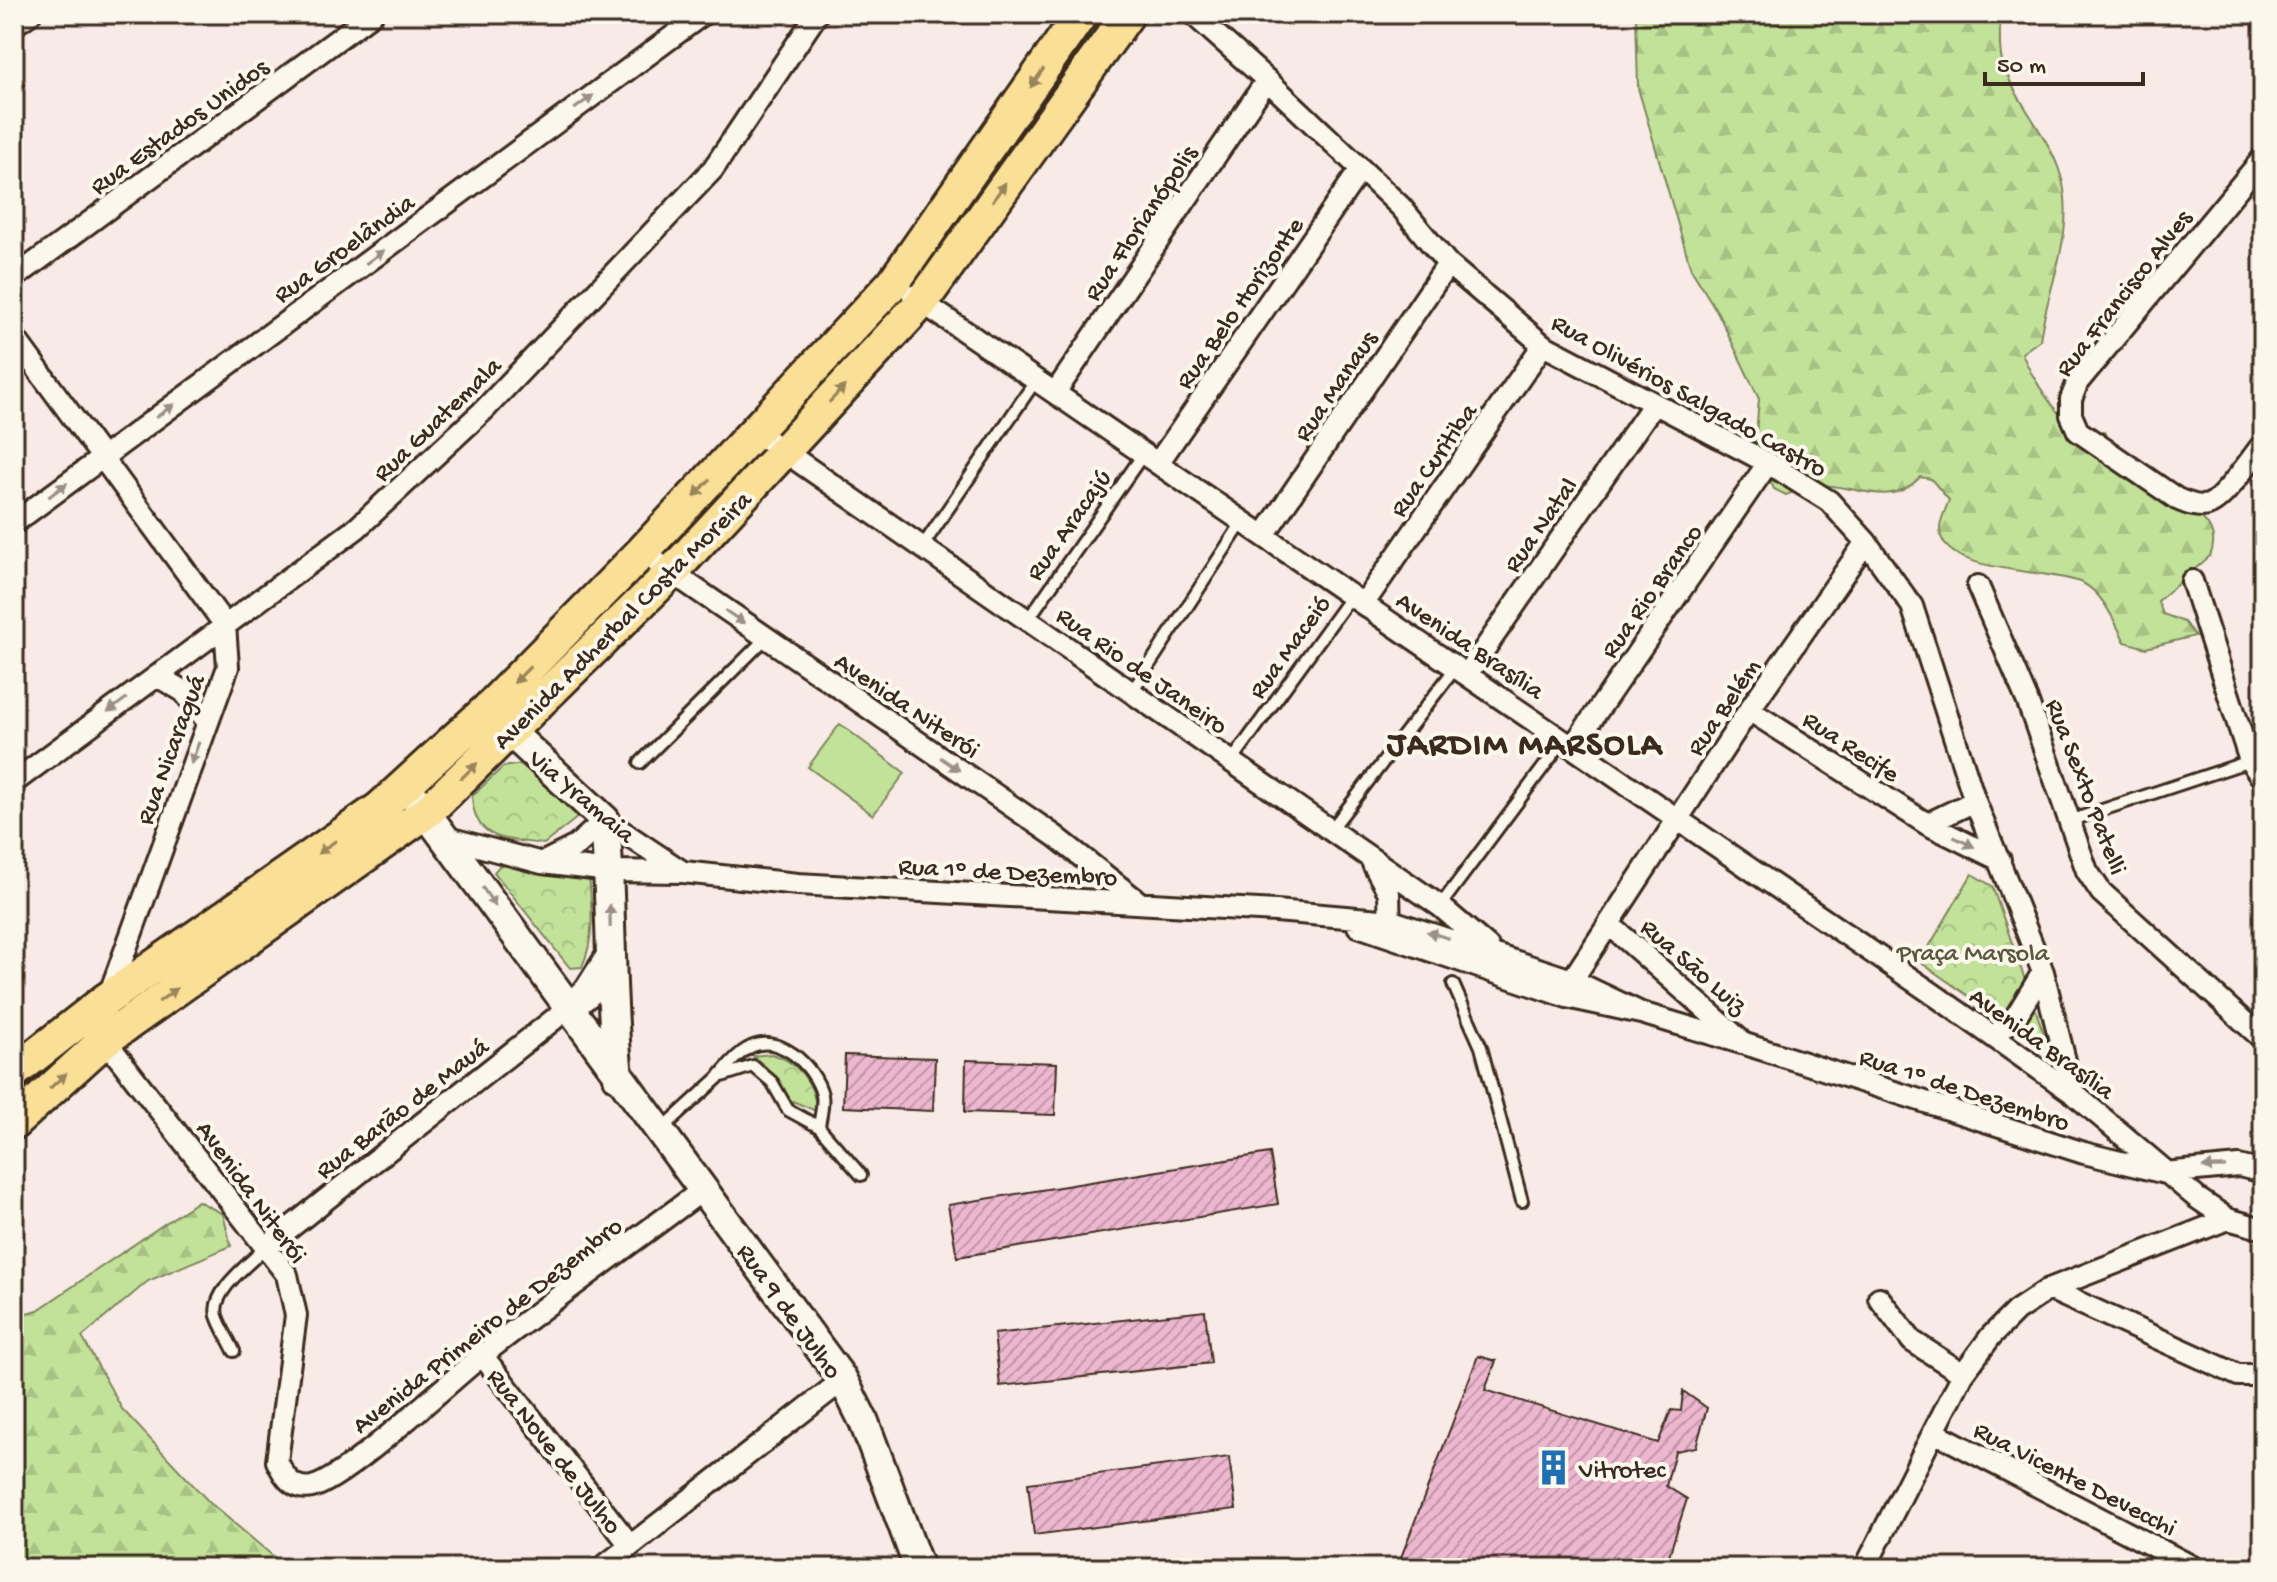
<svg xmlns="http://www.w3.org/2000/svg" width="2277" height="1582" font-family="'Gochi Hand',sans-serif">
	<defs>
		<pattern id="forest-firs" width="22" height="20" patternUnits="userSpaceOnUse" patternTransform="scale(2)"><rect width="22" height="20" fill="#c2e29a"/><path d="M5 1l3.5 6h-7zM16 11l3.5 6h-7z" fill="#a8c284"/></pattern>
		<pattern id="park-crowns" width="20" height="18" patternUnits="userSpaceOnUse" patternTransform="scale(2)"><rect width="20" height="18" fill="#c2e29a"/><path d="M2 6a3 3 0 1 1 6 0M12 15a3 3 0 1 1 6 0" fill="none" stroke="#a8c284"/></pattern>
		<pattern id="building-hatch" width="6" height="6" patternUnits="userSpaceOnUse" patternTransform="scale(2)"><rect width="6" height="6" fill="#edb7cf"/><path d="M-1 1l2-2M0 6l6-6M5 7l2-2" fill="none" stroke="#c195a7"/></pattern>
	</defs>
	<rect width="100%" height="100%" fill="#f8eae6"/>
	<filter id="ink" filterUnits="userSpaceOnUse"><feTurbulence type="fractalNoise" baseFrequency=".0125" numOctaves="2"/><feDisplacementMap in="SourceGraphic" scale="16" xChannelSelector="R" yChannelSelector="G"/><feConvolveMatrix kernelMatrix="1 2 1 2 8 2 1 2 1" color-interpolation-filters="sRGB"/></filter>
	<g filter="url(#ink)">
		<!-- forest -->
		<path fill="url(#forest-firs)" stroke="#7e865c" stroke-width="2" d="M1636 14H2009L2000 24C2000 35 1999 50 2002 61 2014 101 2049 134 2061 176 2077 231 2047 287 2040 340L2022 353C2030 374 2062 428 2084 433 2090 435 2098 433 2104 432 2116 448 2128 468 2143 481 2167 502 2228 514 2210 556L2158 601 2163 614 2184 622 2195 636 2146 648 2125 642C2115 623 2103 592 2082 583 2050 568 1940 575 1940 529 1940 519 1946 509 1949 500L1931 479 1920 477C1890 510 1855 484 1817 485 1807 485 1795 492 1786 495L1774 489 1755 446 1759 399 1718 313 1691 269 1638 88Z
			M198 1201 223 1214 231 1246 148 1281 82 1337 122 1409 209 1502 287 1568H14V1316L38 1310Z"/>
		<!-- park -->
		<path fill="url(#park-crowns)" stroke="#7e865c" stroke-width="2" d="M522 764 578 817 544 844C507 839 474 842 472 796L503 767Z
			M500 865 589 876C592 908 595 938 582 967L570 968 494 872Z
			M1972 874 1992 886 2051 1054 1920 962Z
			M771 1054C797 1060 816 1085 816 1111L790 1100 767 1068 753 1056Z"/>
		<!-- garden -->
		<path fill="#c2e29a" stroke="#7e865c" stroke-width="2" d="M840 724 905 773 873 815 808 767Z"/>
		<!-- building -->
		<path fill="url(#building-hatch)" stroke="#3b2a1e" stroke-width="2" d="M845 1055 935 1058 933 1111 843 1107Z
			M966 1060 1057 1063 1055 1115 965 1112Z
			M1270 1153 1278 1204 957 1257 948 1205Z
			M1205 1311 1211 1363 1000 1386 994 1334Z
			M1478 1356 1496 1361 1485 1390 1658 1443 1671 1410 1681 1411 1683 1391 1707 1408 1696 1447 1675 1451 1666 1486 1687 1499 1665 1568H1397Z
			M1229 1457 1236 1509 1034 1535 1028 1483Z"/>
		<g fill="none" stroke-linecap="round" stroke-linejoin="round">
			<defs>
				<path id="service" d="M922 547 1036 380
					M1027 621 1144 453
					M1131 693 1243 521
					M1231 762 1352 595
					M640 763 766 638
					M2069 821 2250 761 2263 753
					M1330 831 1457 666
					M1440 906 1563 741
					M1453 984 1481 1047 1522 1201
					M720 1075C728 1066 736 1055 747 1049 777 1030 815 1066 822 1095 824 1105 820 1117 819 1127
					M662 1129 719 1077 753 1066 772 1082 788 1110 819 1127 861 1175
					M234 1351C229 1340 221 1328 217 1316 210 1291 252 1262 267 1246"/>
				<path id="minor" d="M1193 14 1267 80 1401 207 1448 264 1543 345 1768 463 1829 501 1866 542 1912 606 1975 801 2043 972 2073 1093
					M14 25 30 14
					M2263 158 2078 382 2071 399V415L2078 431 2177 499C2186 503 2198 508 2208 505 2224 500 2251 458 2263 444
					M14 278 372 14
					M913 296 1933 994 2073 1093 2197 1198 2228 1219 2263 1229
					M14 337 225 625 228 667 108 998
					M1055 393 1267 80
					M756 432 1440 906 1488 947
					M1158 463 1360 170
					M14 523 703 14
					M1264 535 1448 264
					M642 552 1055 836 1140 903
					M2192 581 2250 761 2263 779
					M1978 586 2027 700 2087 871 2101 892 2263 1039
					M1364 603 1543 345
					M1468 673 1653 405
					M157 676 183 691 207 721
					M1749 710 1927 824 2000 860
					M1574 745 1768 463
					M14 782 357 528 484 410 713 169 817 14
					M1927 824 1975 801
					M448 838 542 863 610 871 683 872 798 884 1276 911 1392 921 1572 980 1641 1013
					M542 863 576 846 605 820 683 872
					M1373 864 1389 893 1390 931
					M1610 925 1739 1039
					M1358 926 1567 997 1641 1013 1745 1044 2084 1153 2165 1173 2239 1166 2263 1172
					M1562 980H1572L1749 710 1866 542
					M1994 1037 2016 1016 2043 972
					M105 1040 287 1275 296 1315 277 1461C284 1476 293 1491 312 1487 344 1480 448 1383 480 1357 553 1299 629 1245 704 1189
					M267 1246 567 1009
					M2049 1289 2238 1375H2263
					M1879 1298 1912 1341 1963 1374
					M482 1355 630 1545
					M1934 1432 2195 1568
					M602 1568 843 1380
					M1865 1568 1963 1374 1991 1336 2016 1311 2049 1289 2228 1219"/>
				<path id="secondary" d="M493 716 605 820C612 905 609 991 618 1077
					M407 787 843 1380 864 1422 919 1568
					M567 1009 588 992 611 956"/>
				<path id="primary" d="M14 1072 107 999 380 808 487 710 642 552 893 283 1081 14
					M14 1123 105 1040 428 811 671 573 922 302 1128 14"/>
			</defs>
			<!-- service casing -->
			<use href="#service" stroke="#3b2a1e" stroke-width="16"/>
			<!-- minor casing -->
			<use href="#minor" stroke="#3b2a1e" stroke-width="26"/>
			<!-- secondary casing -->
			<use href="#secondary" stroke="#3b2a1e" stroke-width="34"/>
			<!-- primary casing -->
			<use href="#primary" stroke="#3b2a1e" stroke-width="38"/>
			<!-- service -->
			<use href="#service" stroke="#fbf7ec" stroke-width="10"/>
			<!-- minor -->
			<use href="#minor" stroke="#fbf7ec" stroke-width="20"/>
			<!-- secondary -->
			<use href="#secondary" stroke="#fbf7ec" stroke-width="28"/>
			<!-- primary -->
			<use href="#primary" stroke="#fadf96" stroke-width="32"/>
		</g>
		<!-- one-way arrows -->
		<defs><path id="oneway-solid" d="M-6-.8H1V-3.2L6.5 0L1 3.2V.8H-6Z" transform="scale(2)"/></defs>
		<g fill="#9a845a">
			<use href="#oneway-solid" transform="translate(1037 78) rotate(125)"/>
			<use href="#oneway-solid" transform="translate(999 192) rotate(-55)"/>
			<use href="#oneway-solid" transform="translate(837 394) rotate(-47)"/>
			<use href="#oneway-solid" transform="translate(702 488) rotate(133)"/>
			<use href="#oneway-solid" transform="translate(522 675) rotate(134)"/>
			<use href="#oneway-solid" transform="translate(469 771) rotate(-44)"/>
			<use href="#oneway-solid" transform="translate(327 847) rotate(144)"/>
			<use href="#oneway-solid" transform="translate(168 995) rotate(-36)"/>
			<use href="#oneway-solid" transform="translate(58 1081) rotate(-42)"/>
		</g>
		<g fill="#9b9085">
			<use href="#oneway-solid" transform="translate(584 102) rotate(-36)"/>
			<use href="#oneway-solid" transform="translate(375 257) rotate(-36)"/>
			<use href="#oneway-solid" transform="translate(165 411) rotate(-36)"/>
			<use href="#oneway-solid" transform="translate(58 490) rotate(-37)"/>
			<use href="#oneway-solid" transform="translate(735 617) rotate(34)"/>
			<use href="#oneway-solid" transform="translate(117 705) rotate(144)"/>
			<use href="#oneway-solid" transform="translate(195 753) rotate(110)"/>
			<use href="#oneway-solid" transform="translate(950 764) rotate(34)"/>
			<use href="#oneway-solid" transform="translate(1964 842) rotate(26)"/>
			<use href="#oneway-solid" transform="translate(489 897) rotate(55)"/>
			<use href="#oneway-solid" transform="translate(610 916) rotate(-91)"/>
			<use href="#oneway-solid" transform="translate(1438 935) rotate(-163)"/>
			<use href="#oneway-solid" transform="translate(2214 1167) rotate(179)"/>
		</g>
	</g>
	<!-- icons -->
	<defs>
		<symbol id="building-bare" viewBox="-9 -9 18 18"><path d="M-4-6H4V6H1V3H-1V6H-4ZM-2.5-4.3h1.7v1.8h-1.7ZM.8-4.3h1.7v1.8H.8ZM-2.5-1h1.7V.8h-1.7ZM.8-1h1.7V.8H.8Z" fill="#1f6fb2" stroke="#fbf7ec" stroke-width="2.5" paint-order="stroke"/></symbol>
	</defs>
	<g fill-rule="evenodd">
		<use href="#building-bare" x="1528" y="1442" width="51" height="51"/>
	</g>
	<g text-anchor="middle" stroke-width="8" stroke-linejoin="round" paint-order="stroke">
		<!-- street labels -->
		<g font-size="26" fill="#3b2a1e" stroke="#fbf7ec">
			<text transform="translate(178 125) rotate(-36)" y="9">Rua Estados Unidos</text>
			<text transform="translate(1139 222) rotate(-56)" y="9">Rua Florianópolis</text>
			<text transform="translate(343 247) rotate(-36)" y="9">Rua Groelândia</text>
			<text transform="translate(2122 292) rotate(-52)" y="9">Rua Francisco Alves</text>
			<text transform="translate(1238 302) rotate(-55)" y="9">Rua Belo Horizonte</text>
			<text transform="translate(1334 385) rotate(-56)" y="9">Rua Manaus</text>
			<text transform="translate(1690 394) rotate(29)" y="9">Rua Olivérios Salgado Castro</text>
			<text transform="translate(436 418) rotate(-44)" y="9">Rua Guatemala</text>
			<text transform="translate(1432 459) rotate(-55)" y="9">Rua Curitiba</text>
			<text transform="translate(1067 524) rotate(-55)" y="9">Rua Aracajú</text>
			<text transform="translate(1539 524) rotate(-55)" y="9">Rua Natal</text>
			<text transform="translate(1650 590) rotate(-55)" y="9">Rua Rio Branco</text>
			<text transform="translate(621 619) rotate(-45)" y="9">Avenida Adherbal Costa Moreira</text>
			<text transform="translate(1471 644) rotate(34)" y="9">Avenida Brasília</text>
			<text transform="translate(1288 646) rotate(-54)" y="9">Rua Maceió</text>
			<text transform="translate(1143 669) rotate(35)" y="9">Rua Rio de Janeiro</text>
			<text transform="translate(908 704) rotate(34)" y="9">Avenida Niterói</text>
			<text transform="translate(1722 706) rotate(-56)" y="9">Rua Belém</text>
			<text transform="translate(1852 745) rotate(33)" y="9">Rua Recife</text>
			<text transform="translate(169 749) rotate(-70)" y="9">Rua Nicaraguá</text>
			<text transform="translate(2088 786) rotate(69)" y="9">Rua Sexto Patelli</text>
			<text transform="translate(583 795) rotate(40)" y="9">Via Yramaia</text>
			<text transform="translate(1008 870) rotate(3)" y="9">Rua 1º de Dezembro</text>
			<text transform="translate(1695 965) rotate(41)" y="9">Rua São Luiz</text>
			<text transform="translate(2043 1042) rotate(36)" y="9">Avenida Brasília</text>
			<text transform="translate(1965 1088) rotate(18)" y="9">Rua 1º de Dezembro</text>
			<text transform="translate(401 1107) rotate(-38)" y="9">Rua Barão de Mauá</text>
			<text transform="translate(253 1191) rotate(54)" y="9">Avenida Niterói</text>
			<text transform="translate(791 1310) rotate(54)" y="9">Rua 9 de Julho</text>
			<text transform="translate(486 1324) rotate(-38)" y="9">Avenida Primeiro de Dezembro</text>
			<text transform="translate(556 1450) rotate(52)" y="9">Rua Nove de Julho</text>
			<text transform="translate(2076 1477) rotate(27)" y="9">Rua Vicente Devecchi</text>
		</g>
		<!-- park labels -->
		<g font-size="26" fill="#5d583d" stroke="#fbf7ec">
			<text x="1973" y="960">Praça Marsola</text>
		</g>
		<!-- poi labels -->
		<g font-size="26" fill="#3b2a1e" stroke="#fbf7ec" text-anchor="start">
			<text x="1579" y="1477">Vitrotec</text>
		</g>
		<!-- district labels -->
		<g font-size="34" font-weight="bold" letter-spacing="2" fill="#3b2a1e" stroke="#fbf7ec">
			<text x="1525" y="753">JARDIM MARSOLA</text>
		</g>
	</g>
	<!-- margin -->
	<rect width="2277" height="1582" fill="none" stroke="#fbf7ec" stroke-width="48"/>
	<rect x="24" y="24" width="2229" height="1534" fill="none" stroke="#3b2a1e" stroke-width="3" filter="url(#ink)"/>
	<!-- scale -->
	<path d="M1985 72v12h158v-12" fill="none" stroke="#3b2a1e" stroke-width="4"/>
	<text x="1997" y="72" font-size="24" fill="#3b2a1e" stroke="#fbf7ec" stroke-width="6" paint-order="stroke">50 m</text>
</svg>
